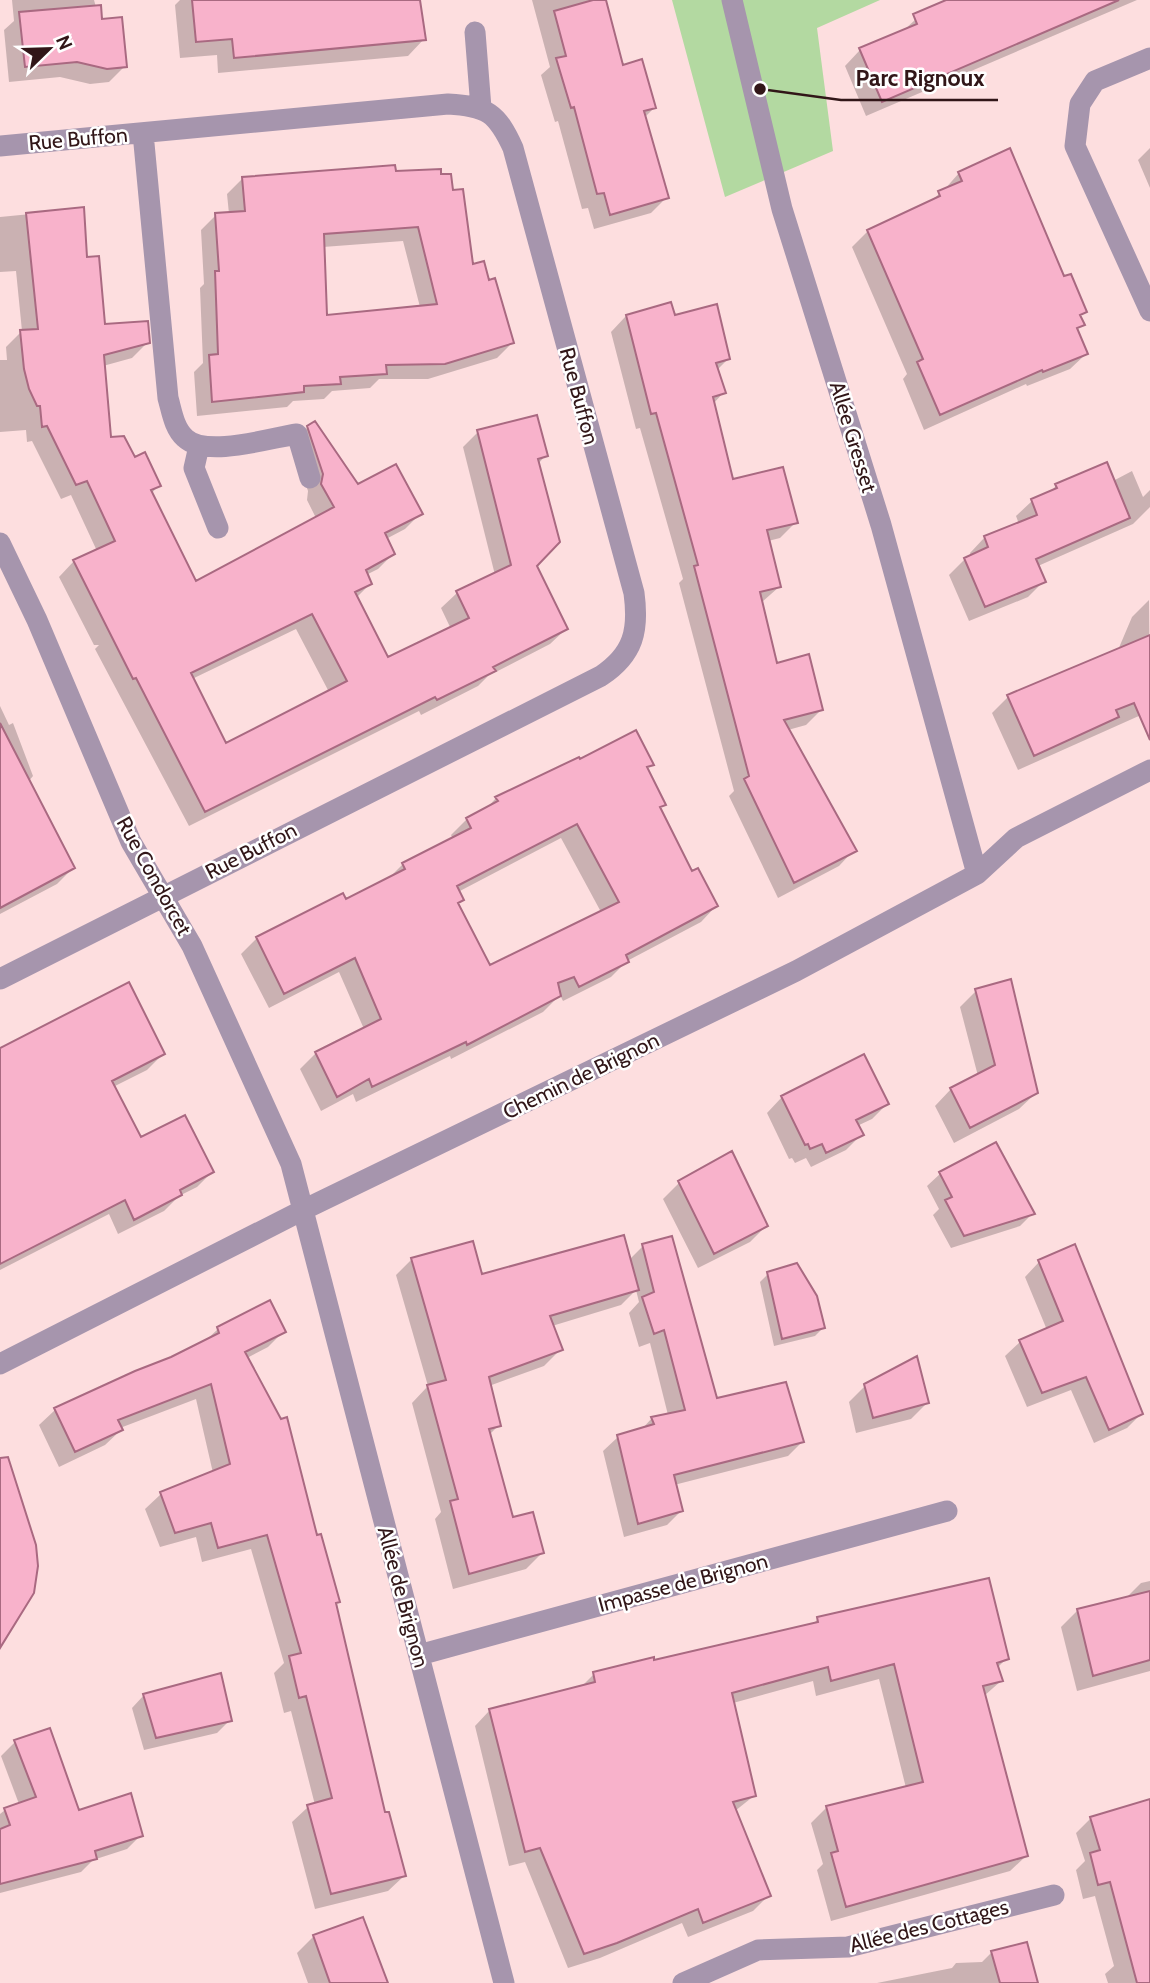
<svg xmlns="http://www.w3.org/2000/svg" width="1150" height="1983" font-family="Cabin,sans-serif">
	<rect width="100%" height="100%" fill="#fddedf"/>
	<!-- green -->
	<path fill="#b3d9a1" d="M672 0H880L817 28 833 151 725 197Z"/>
	<!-- shadow -->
	<path fill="#0003" fill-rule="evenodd" d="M12 0H94L100 21 125 66 109 82 90 84 60 77 9 82 4 30 14 21Z
		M180 0H418L424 39 408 56 218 73 217 55 180 58 175 5Z
		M532 0H605L622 67 654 108 644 118 667 197 651 213 594 229 588 208 582 209 558 121 555 122 541 75 550 67Z
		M960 0H1137L866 116 845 66 860 50 903 31 916 19Z
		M1150 148V188L1138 160Z
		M394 173 451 192 471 267 512 343 497 358 428 379H379L370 388 332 391 324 399 293 401 287 407 197 416 194 372 203 363 200 288 204 284 201 230 216 215 229 214 227 194 242 179ZM403 241 420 307 325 316 323 247Z
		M959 173 1085 312 1079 317 1083 324 1076 331 1086 354 1070 369 1027 386 1026 384 924 430 903 379 907 374 852 247 868 231 928 203 944 190Z
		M82 209 86 258 103 326 148 342 132 358 103 366 110 439 134 459 159 485 151 494 195 584 316 518 307 500 308 491 292 443 308 427 358 487 421 513 405 529 386 539 393 554 378 569 366 575 370 584 356 598 387 659 451 629 441 608 457 593 495 575 463 447 478 432 546 455 538 464 535 566 566 629 550 644 488 676 478 686 421 715 419 711 189 826 95 649 99 645H94L59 577 74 561 97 551 71 495 61 499 32 441 27 442 26 430 0 432V360H7L6 347 22 331 16 271 0 272V217ZM296 629 329 692 225 745 192 679Z
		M626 316 673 318 728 359 717 370 724 392 713 404 731 481 796 522 780 538 768 541 779 587 761 603 776 666 821 710 806 725 788 730 854 850 839 866 778 898 729 796 734 791 679 583 683 579 640 428 636 429 611 332Z
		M1132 471 1143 497 1150 490V507L1133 524 1038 566 1044 581 1028 597 969 621 949 575 965 559 971 557 970 553 985 537 1019 524 1016 516 1032 501 1049 493 1056 486 1113 481Z
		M1149 600 1150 711 1018 770 992 713 1008 697 1118 650 1132 617Z
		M0 706 9 725 13 723 33 776 28 782 73 868 57 884 0 914Z
		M651 764 647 769 663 804 659 809 691 873 716 906 701 922 627 961 611 977 563 1001 560 995 543 1012 451 1059 450 1056 356 1102 353 1094 321 1111 300 1069 316 1053 364 1029 339 972 269 1008 241 954 257 938 346 902 387 880 403 864 453 839 451 835 467 819 485 810 496 798ZM561 838 601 912 489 967 457 905 462 900 458 892Z
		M976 991 1036 1093 1019 1109 954 1143 935 1106 951 1089 978 1076 960 1007Z
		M0 1050 163 1054 147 1070 113 1087 140 1140 212 1172 197 1187 179 1196 164 1211 118 1234 109 1214 0 1270Z
		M782 1097 887 1104 872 1119 857 1126 862 1134 846 1150 811 1167 806 1158 795 1163 792 1158 789 1159 767 1113Z
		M731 1153 766 1226 750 1242 698 1268 663 1199 679 1183Z
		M941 1173 1033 1213 1020 1226 951 1248 933 1215 939 1209 927 1186Z
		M643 1246 716 1400 802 1442 788 1456 674 1485 681 1511 667 1525 624 1537 603 1451 618 1437 641 1430 652 1418 668 1415 650 1343 639 1347 629 1313 639 1302 636 1290 621 1305 552 1326 560 1350 544 1366 489 1386 499 1425 489 1435 512 1519 542 1553 526 1569 453 1589 435 1519 441 1512 412 1403 428 1386 396 1275 412 1259 480 1276 629 1260Z
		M1039 1262 1141 1414 1127 1428 1094 1443 1071 1390 1027 1407 1005 1356 1020 1342 1047 1330 1025 1277Z
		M768 1274 823 1328 815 1336 774 1346 760 1282Z
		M218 1329 284 1331 268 1347 247 1358 316 1537 338 1601 335 1605 384 1814 404 1876 388 1891 315 1909 292 1822 308 1807 315 1805 291 1711 284 1713 274 1673 284 1663 251 1549 202 1562 196 1537 160 1547 145 1509 161 1494 213 1473 196 1399 120 1428 121 1430 105 1445 59 1467 39 1425 55 1410 171 1359 203 1343Z
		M865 1386 927 1403 911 1419 856 1433 849 1402Z
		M1150 1581V1671L1077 1691 1061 1627 1077 1611 1125 1599 1141 1583Z
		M818 1619 1007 1658 997 1668 1001 1681 984 1696 1026 1856 1010 1871 831 1921 817 1870 823 1864 811 1823 826 1808 906 1788 879 1679 816 1696 813 1681 733 1703 755 1795 735 1811 768 1896 753 1911 688 1937 682 1923 600 1958 568 1968 525 1862 509 1866 475 1726 490 1710 581 1687 594 1674 811 1626Z
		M144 1695 230 1720 217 1733 144 1750 132 1708Z
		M15 1742 78 1812 141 1835 127 1849 93 1860 81 1872 0 1893V1814L5 1810 19 1804 1 1756Z
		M1150 1804V1983H1108L1105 1974 1114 1966 1095 1896 1083 1899 1076 1870 1085 1861 1076 1833 1091 1818Z
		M314 1936 386 1983H308L297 1953Z
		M992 1952 1036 1983H877L952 1968 956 1963 982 1962Z"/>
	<!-- building -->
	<path fill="#f8b2cb" stroke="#a96981" stroke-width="2" fill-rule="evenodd" d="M192 0H420L426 40 234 58 232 39 196 42Z
		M593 0H606L623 65 642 59 656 108 644 111 669 198 610 215 604 193 597 194 574 107 571 108 556 58 566 56 554 11Z
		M946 0H1119L882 102 859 48 917 24 913 14Z
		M101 5 102 19 122 17 127 67 107 69 77 62 25 67 19 12Z
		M1010 148 1064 276 1071 274 1087 312 1080 315 1085 325 1077 328 1088 354 1043 372 1042 370 940 415 917 362 923 359 867 230 940 196 938 191 962 181 958 172Z
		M395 165 396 171 441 169V174H451L453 190 463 189 473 264 484 261 489 280 495 278 514 343 445 364 386 365 387 374 340 377 341 384 304 386V392L212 402 209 355 218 354 215 271H219L215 213 245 211 242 177ZM418 227 437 304 327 315 324 234Z
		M84 207 87 257 99 256 105 324 148 321 150 343 104 355 111 437 124 436 135 457 145 452 161 486 151 490 196 581 334 507 321 484 323 474 307 426 315 421 358 484 396 464 423 514 385 533 395 554 366 570 372 584 355 592 388 657 469 618 456 591 511 565 477 430 537 415 548 456 538 459 560 542 537 566 568 629 493 667 496 671 437 700 435 697 205 812 136 678 133 679 73 560 115 541 87 481 76 485 47 426 42 427 40 406H37L29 389 24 369 20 330 38 329 26 213ZM312 614 347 681 226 743 191 673Z
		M671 302 675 315 717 304 730 359 716 363 726 393 713 397 733 479 783 467 798 523 767 530 781 587 760 592 777 663 809 654 823 710 784 720 857 851 794 883 744 779 749 776 694 566 698 565 656 413 651 414 626 315Z
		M1107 462 1130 518 1036 559 1046 582 985 607 964 558 988 547 984 536 1037 515 1031 499 1057 488 1055 484Z
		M1150 635V740L1134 703 1116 710 1119 717 1034 756 1007 695Z
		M0 723 75 868 0 908Z
		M636 730 654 765 647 767 666 805 660 807 692 871 698 868 718 906 626 955 629 962 579 987 574 977 558 983 561 996 467 1045 466 1042 372 1087 369 1079 337 1097 315 1052 381 1019 355 958 284 994 256 937 343 893 346 899 405 869 402 863 471 828 466 818 498 801 495 797 579 757 580 759ZM577 824 619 902 490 965 458 903 464 900 457 886Z
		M1011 979 1038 1093 970 1128 950 1088 995 1065 975 989Z
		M129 982 165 1054 112 1081 141 1137 185 1115 214 1172 180 1190 182 1195 134 1220 125 1200 0 1264V1048Z
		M864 1054 889 1104 856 1120 864 1135 826 1153 822 1144 810 1149 808 1144 805 1145 781 1096Z
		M996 1142 1035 1214 964 1236 945 1200 952 1197 939 1172Z
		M732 1151 768 1226 714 1254 678 1181Z
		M624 1235 639 1290 550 1316 563 1350 489 1377 501 1426 489 1429 513 1517 533 1512 544 1553 469 1574 450 1501 458 1499 427 1385 446 1380 411 1258 473 1241 482 1274Z
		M672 1236 717 1398 786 1382 804 1442 674 1475 683 1511 638 1524 617 1435 654 1424 651 1417 685 1410 664 1330 654 1334 642 1297 654 1292 642 1244Z
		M1075 1244 1143 1414 1109 1430 1086 1377 1042 1393 1019 1340 1063 1321 1038 1260Z
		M797 1263 817 1296 825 1328 782 1339 767 1272Z
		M270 1300 286 1332 245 1352 281 1419 287 1417 317 1535 321 1534 340 1602 336 1603 385 1812H389L406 1876 331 1894 307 1805 332 1798 306 1696 299 1698 289 1656 301 1653 267 1535 218 1548 211 1523 175 1533 160 1492 230 1464 211 1384 118 1420 123 1430 75 1452 54 1408 135 1371 171 1357 219 1333 217 1327Z
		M917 1356 929 1403 873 1418 864 1384Z
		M8 1457 36 1545 38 1566 34 1593 0 1648V1458Z
		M989 1578 1009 1659 997 1663 1003 1681 983 1686 1028 1856 846 1907 831 1853 838 1851 826 1806 923 1782 894 1664 831 1681 828 1667 732 1693 756 1796 733 1802 771 1896 703 1923 698 1909 617 1943 584 1954 540 1848 525 1852 489 1709 595 1682 593 1672 654 1657V1660L818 1622 817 1617Z
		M1150 1591V1660L1093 1676 1077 1609Z
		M221 1673 232 1721 156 1738 143 1694Z
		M50 1728 79 1810 131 1793 143 1836 95 1851 97 1859 0 1884V1829L10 1825 4 1808 36 1797 14 1740Z
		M1150 1799V1983H1137L1110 1882 1098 1885 1090 1853 1100 1850 1090 1817Z
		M363 1917 388 1983H330L313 1935Z
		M1027 1942 1038 1983H1000L991 1951Z"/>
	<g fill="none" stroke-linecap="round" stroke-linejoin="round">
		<!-- minor -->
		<path stroke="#a695ad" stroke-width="21" d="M732 0 782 209 881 525 977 874
			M475 32 481 108
			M1150 58 1095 81 1080 104 1075 146 1150 311
			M143 133 168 398C172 412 174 428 185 438 206 458 270 438 297 434L310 478
			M0 146 448 104C487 106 497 113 513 148L634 593C639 630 634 654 601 676L0 979
			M199 446 194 468 218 528
			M0 543 37 620 131 842 192 946 291 1164 504 1983
			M0 1364 303 1210 796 971 977 874 1016 838 1150 770
			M419 1655 947 1511
			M683 1983 758 1950 848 1947 1054 1895"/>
	</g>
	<g text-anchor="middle" stroke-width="5" stroke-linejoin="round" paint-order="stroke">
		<!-- street labels -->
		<g font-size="21" fill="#311618" stroke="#fff">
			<text transform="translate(78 139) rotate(-5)" y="7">Rue Buffon</text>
			<text transform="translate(579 396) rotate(75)" y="7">Rue Buffon</text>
			<text transform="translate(853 437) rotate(73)" y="7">Allée Gresset</text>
			<text transform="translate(251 851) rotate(-27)" y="7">Rue Buffon</text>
			<text transform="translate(154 876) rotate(61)" y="7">Rue Condorcet</text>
			<text transform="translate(581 1076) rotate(-26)" y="7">Chemin de Brignon</text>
			<text transform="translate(683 1583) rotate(-15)" y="7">Impasse de Brignon</text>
			<text transform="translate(403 1597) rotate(75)" y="7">Allée de Brignon</text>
			<text transform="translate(929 1926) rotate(-14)" y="7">Allée des Cottages</text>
		</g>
	</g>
	<!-- callouts -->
	<path fill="none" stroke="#311618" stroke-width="2.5" d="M760 89L841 100H998"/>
	<circle fill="#311618" stroke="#fff" stroke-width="2.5" cx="760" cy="89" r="7"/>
	<g font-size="23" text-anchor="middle" font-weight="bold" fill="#311618" stroke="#fff" stroke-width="5" stroke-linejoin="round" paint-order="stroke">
		<text x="920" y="86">Parc Rignoux</text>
	</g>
	<!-- north arrow -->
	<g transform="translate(49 49) rotate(67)" stroke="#ffffff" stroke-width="5" paint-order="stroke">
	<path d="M0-5L12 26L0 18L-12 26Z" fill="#311618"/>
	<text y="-10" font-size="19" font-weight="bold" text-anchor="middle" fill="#311618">N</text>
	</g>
</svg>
